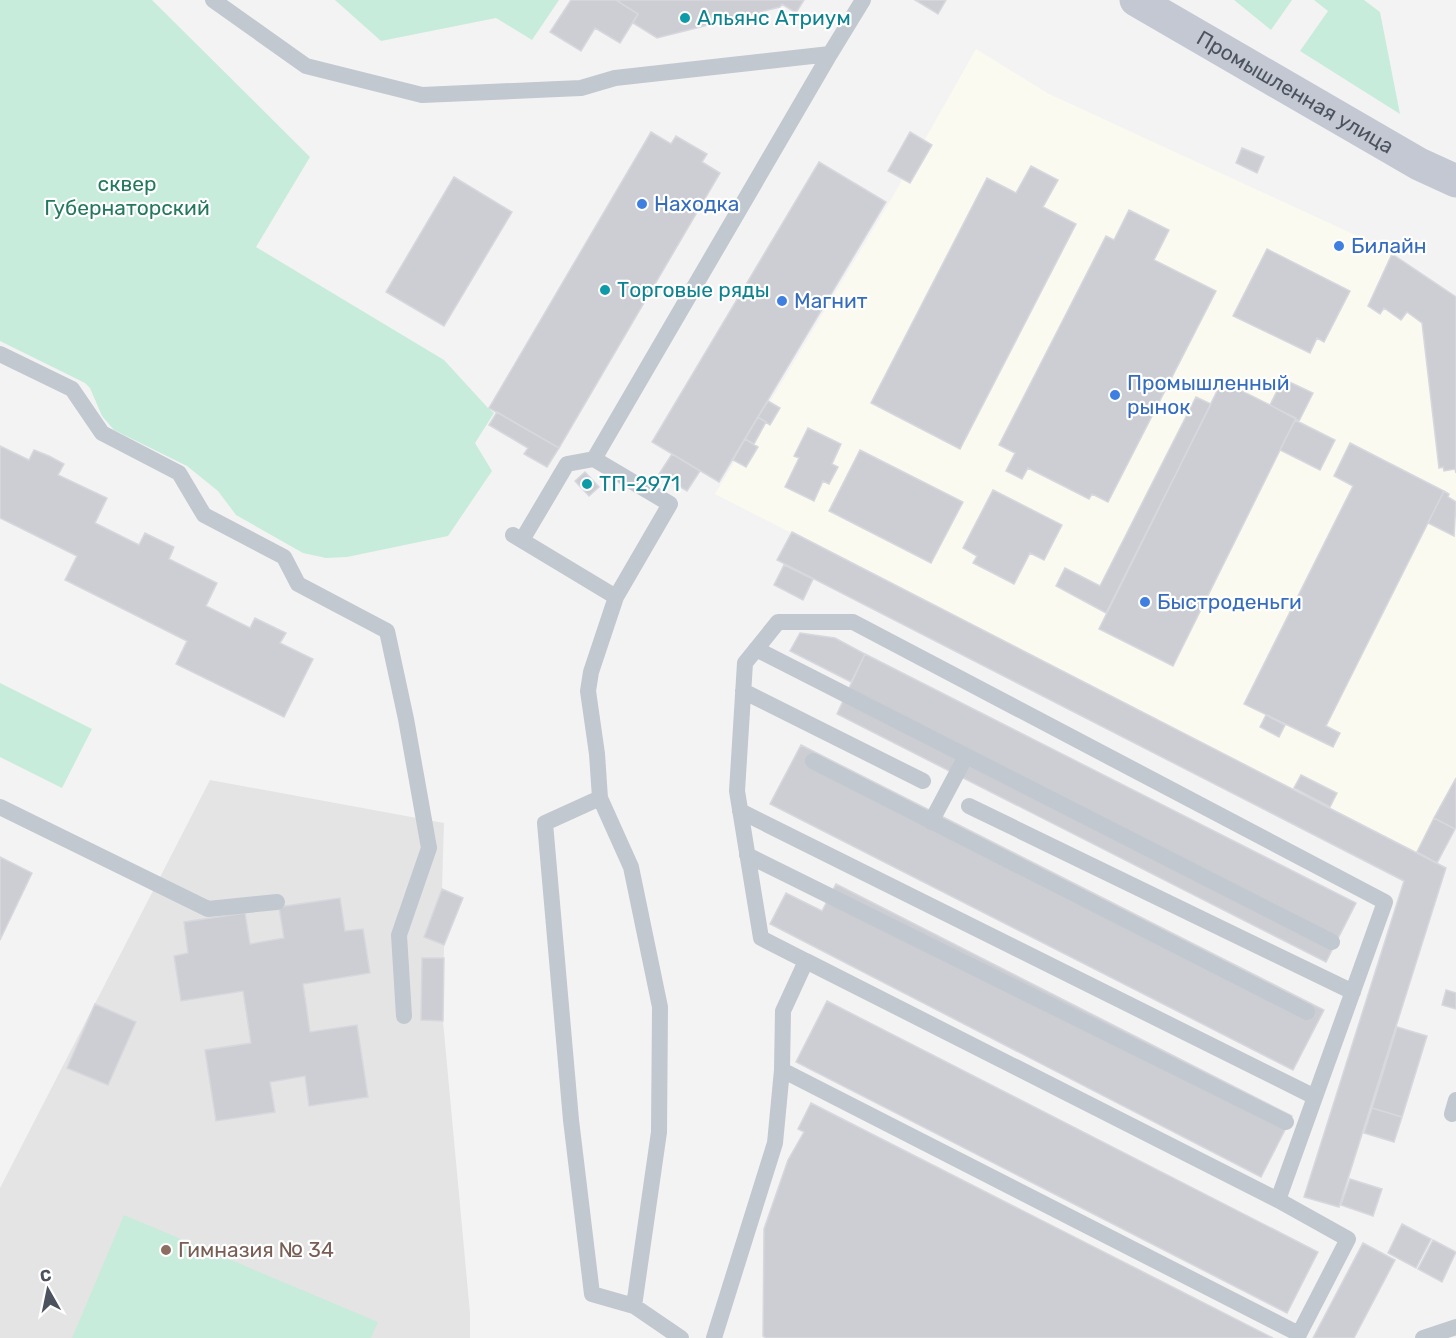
<svg xmlns="http://www.w3.org/2000/svg" width="1456" height="1338" font-family="Rubik,sans-serif">
	<rect width="100%" height="100%" fill="#f4f3f3"/>
	<!-- commercial -->
	<path fill="#fbfaf0" d="M976 49 1049 94 1377 245 1456 296V778L1417 852 715 494 889 203Z"/>
	<!-- education -->
	<path fill="#e5e4e4" d="M210 780 444 823 442 889 463 898 444 945 443 1021 470 1313V1338H0V1188Z"/>
	<!-- green -->
	<path fill="#c7ecdb" d="M0 0H152L310 157 256 247 444 360 488 408 494 413 475 443 492 471 448 536 347 557 326 558 303 553 236 515 218 491 187 466 114 430 102 416 90 388 85 383 0 341Z
		M335 0H559L532 40 496 18 381 41Z
		M1234 0H1292L1271 30Z
		M1314 0H1364L1380 12 1400 114 1300 51 1328 11Z
		M0 683 92 729 62 788 0 757Z
		M124 1215 378 1322 371 1338H72Z"/>
	<!-- building -->
	<path fill="#cdced4" stroke="#d7d8dd" stroke-width="1.5" d="M571 0H616L638 14 620 43 595 28 581 51 550 32Z
		M616 0H804L796 13 782 4 780 7 657 38 633 23 638 14Z
		M915 0H946L938 14Z
		M651 132 671 144 676 136 707 154 702 162 720 173 559 448 489 408Z
		M910 132 932 145 910 183 888 171Z
		M1242 148 1264 157 1257 173 1236 163Z
		M819 162 886 202 719 482 652 442Z
		M1031 166 1058 180 1043 207 1076 224 960 449 871 403 987 178 1016 193Z
		M454 177 512 212 444 326 386 292Z
		M1129 210 1169 230 1154 260 1216 291 1108 502 1092 494 1089 499 1028 468 1022 479 1006 471 1015 453 999 445 1106 236 1114 240Z
		M1267 249 1350 291 1324 342 1317 338 1310 353 1233 316Z
		M1392 254 1456 297V473L1455 469 1444 471 1443 467 1439 468 1422 323 1407 312 1401 320 1384 308 1380 314 1368 306Z
		M1283 379 1313 393 1299 421 1270 405Z
		M1222 381 1296 418 1173 666 1099 629Z
		M1196 397 1211 404 1106 613 1056 586 1065 568 1100 586Z
		M768 401 780 408 770 425 758 417Z
		M497 412 559 448 547 467 524 454 528 448 489 425Z
		M758 417 766 422 754 444 745 439Z
		M1295 420 1335 440 1320 470 1280 450Z
		M808 428 841 444 832 464 838 467 829 484 823 481 814 501 785 487 799 458 794 456Z
		M745 439 758 447 746 467 733 460Z
		M1350 443 1444 491 1326 726 1340 733 1333 747 1244 704 1353 486 1334 476Z
		M0 446 29 460 34 450 49 456 64 464 58 475 107 498 95 523 139 545 145 533 174 547 169 559 217 583 206 606 250 628 255 618 286 633 280 643 313 659 284 717 176 664 187 641 65 580 77 556 0 518Z
		M860 450 963 502 931 563 829 511Z
		M672 454 700 471 687 491 659 474Z
		M585 472 599 487 589 496 575 481Z
		M993 490 1062 525 1044 560 1030 553 1014 584 973 563 977 556 963 548Z
		M1444 491 1449 494 1448 497 1456 502 1454 536 1428 523Z
		M792 532 1446 868 1339 1207 1304 1197 1404 881 777 560Z
		M784 565 813 579 803 600 774 585Z
		M800 633 835 638 865 654 851 682 790 651Z
		M865 654 1356 903 1326 962 837 714Z
		M1266 715 1285 725 1279 737 1260 727Z
		M801 745 1324 1010 1293 1070 770 804Z
		M1301 775 1337 793 1330 807 1294 788Z
		M1456 778V827L1455 829 1434 818Z
		M1434 818 1455 829 1437 863 1417 852Z
		M0 857 32 873 0 940Z
		M836 884 1292 1116 1261 1177 770 924 786 893 822 911Z
		M442 889 463 898 444 945 424 937Z
		M340 898 345 931 363 929 370 973 303 984 310 1032 357 1025 368 1097 309 1106 305 1076 270 1082 275 1112 216 1121 205 1050 251 1043 243 991 181 1001 174 956 188 953 184 922 245 913 250 944 284 938 279 907Z
		M422 958H444L443 1021 421 1020Z
		M1446 990 1456 993V1009L1442 1005Z
		M827 1001 1318 1252 1287 1313 796 1062Z
		M95 1004 136 1022 108 1085 67 1068Z
		M1397 1027 1427 1036 1402 1117 1372 1108Z
		M811 1103 1273 1338H766L763 1336 764 1229 788 1160 804 1132 798 1129Z
		M1372 1108 1402 1117 1394 1142 1364 1133Z
		M1350 1179 1382 1189 1373 1216 1341 1205Z
		M1402 1224 1431 1239 1416 1268 1388 1253Z
		M1433 1240 1456 1252 1442 1282 1418 1269Z
		M1363 1243 1395 1260 1354 1338H1313Z"/>
	<g fill="none" stroke-linecap="round" stroke-linejoin="round">
		<!-- lane -->
		<path stroke="#c2c8cf" stroke-width="16" d="M213 0 306 66 422 95 581 88 615 78 830 54 863 0
			M0 354 72 389 102 433 179 473 204 515 284 557 298 584 387 631 406 719 429 848 399 935 404 1016
			M513 535 616 597 670 504 594 459 830 54
			M522 540 567 464 594 459
			M616 597 591 672 588 691 597 754 600 798 631 867 660 1007 659 1132 634 1306 681 1338
			M756 649 1332 942
			M743 691 923 781
			M813 761 1307 1012
			M600 798 545 823 571 1120 592 1294 634 1306
			M969 806 1353 992
			M0 807 208 909 277 902
			M740 811 1315 1097
			M931 822 966 756
			M747 855 1286 1122
			M806 961 1278 1200
			M782 1070 1299 1334
			M1452 1114 1456 1100
			M714 1338 775 1143 782 1070 783 1011 806 961 761 938 737 791 745 663 778 622H853L1385 902 1278 1200 1348 1239 1297 1338
			M1423 1338 1456 1327"/>
		<!-- secondary -->
		<path stroke="#c3c8d3" stroke-width="33" id="s1" d="M1136 0 1419 164 1456 181"/>
	</g>
	<!-- markers -->
	<g fill="#0f9aa8" stroke="#fff" stroke-width="2">
		<circle cx="685" cy="18" r="6"/>
		<circle cx="605" cy="290" r="6"/>
		<circle cx="587" cy="484" r="6"/>
	</g>
	<g fill="#3f7fe0" stroke="#fff" stroke-width="2">
		<circle cx="642" cy="204" r="6"/>
		<circle cx="1339" cy="246" r="6"/>
		<circle cx="782" cy="301" r="6"/>
		<circle cx="1115" cy="395" r="6"/>
		<circle cx="1145" cy="602" r="6"/>
	</g>
	<circle fill="#8d6e63" stroke="#fff" stroke-width="2" cx="166" cy="1250" r="6"/>
	<g text-anchor="middle" stroke-width="4.5" stroke-linejoin="round" paint-order="stroke">
		<!-- culture labels -->
		<g font-size="21" fill="#0d838f" stroke="#fff" text-anchor="start">
			<text x="697" y="25">Альянс Атриум</text>
			<text x="617" y="297">Торговые ряды</text>
			<text x="599" y="491">ТП-2971</text>
		</g>
		<!-- street labels -->
		<g font-size="21" fill="#4c535e" stroke="#fff">
			<text dy="7" stroke="none"><textPath href="#s1" startOffset="184">Промышленная улица</textPath></text>
		</g>
		<!-- park labels -->
		<g font-size="21" fill="#23795b" stroke="#fff">
			<text x="127" y="191">сквер<tspan x="127" dy="24">Губернаторский</tspan></text>
		</g>
		<!-- shop labels -->
		<g font-size="21" fill="#366cbe" stroke="#fff" text-anchor="start">
			<text x="654" y="211">Находка</text>
			<text x="1351" y="253">Билайн</text>
			<text x="794" y="308">Магнит</text>
			<text x="1127" y="390">Промышленный<tspan x="1127" dy="24">рынок</tspan></text>
			<text x="1157" y="609">Быстроденьги</text>
		</g>
		<!-- education labels -->
		<g font-size="21" fill="#785e54" stroke="#fff" text-anchor="start">
			<text x="178" y="1257">Гимназия № 34</text>
		</g>
	</g>
	<!-- north arrow -->
	<g transform="translate(48 1290) rotate(351)" stroke="#ffffff" stroke-width="4.5" paint-order="stroke">
	<path d="M0-4.5L10 22L0 15L-10 22Z" fill="#4c535e"/>
	<text y="-9" font-size="16" font-weight="bold" text-anchor="middle" fill="#4c535e">С</text>
	</g>
</svg>
